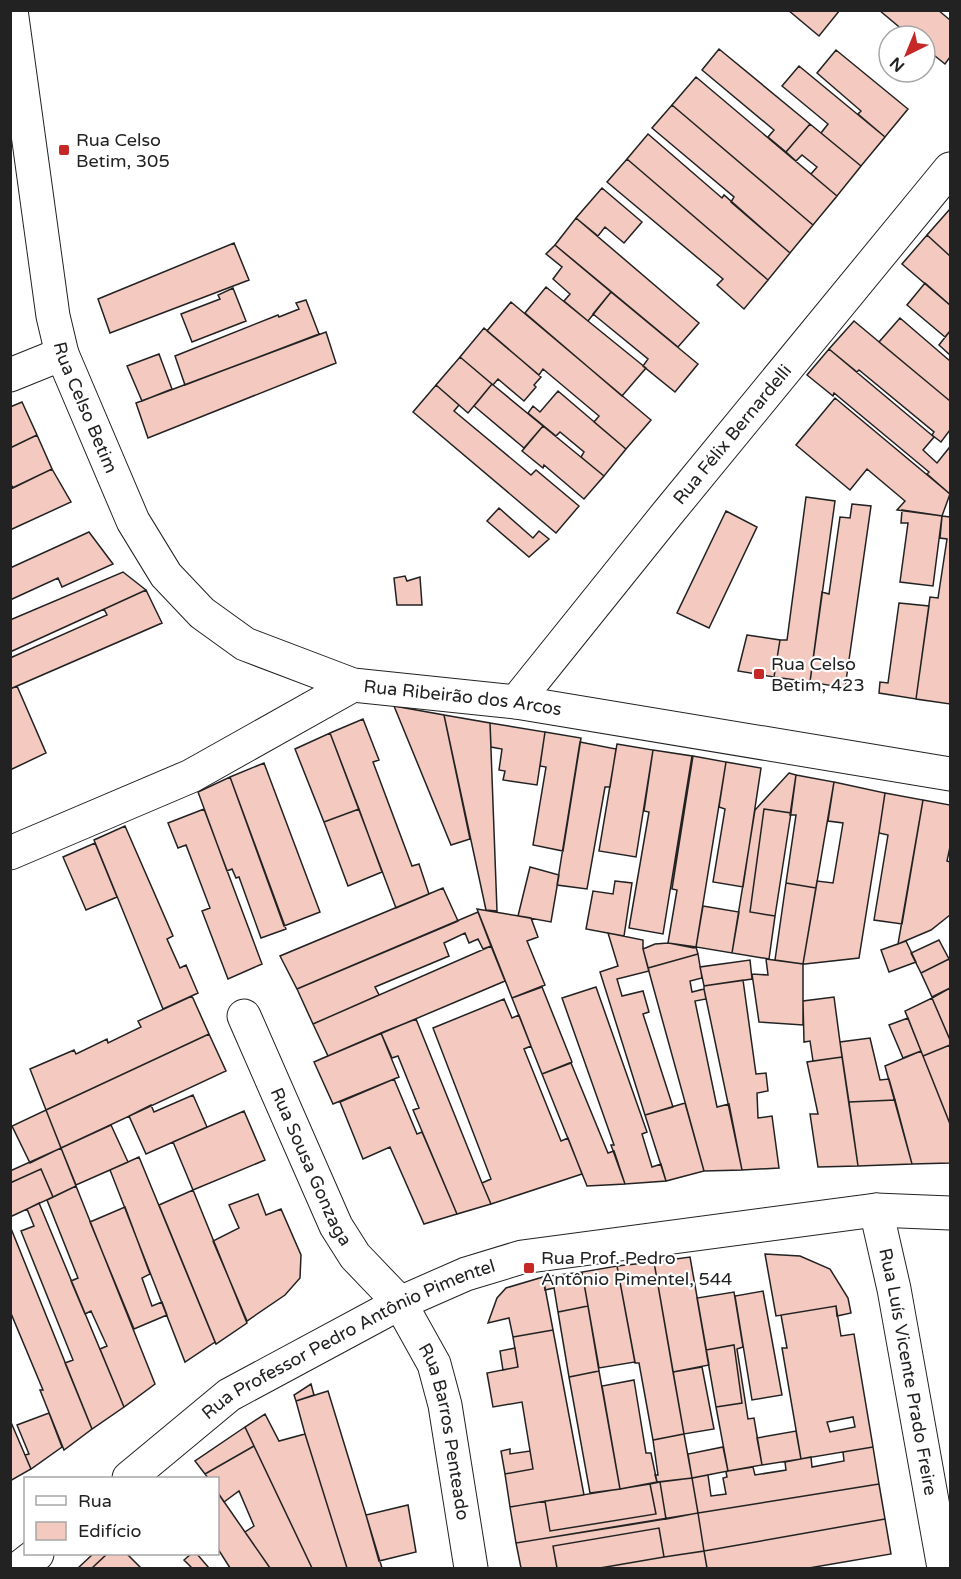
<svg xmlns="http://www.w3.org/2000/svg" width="961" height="1579" font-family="'Varela Round',sans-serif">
	<rect width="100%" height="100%" fill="#fff"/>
	<!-- building -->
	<path fill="#f3c9c0" stroke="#222" stroke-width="1.5" fill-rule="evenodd" d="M788 10H840L819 36Z
		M879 10H938L950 20V57L945 64 925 48V36H910Z
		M719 49 810 124 786 152 768 137 774 130 702 70Z
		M836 50 908 109 885 137 858 114 861 111 817 73Z
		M799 66 885 137 861 166 821 133 828 124 782 86Z
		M696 77 837 196 813 225 672 105Z
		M672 105 813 225 790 253 731 202 734 197 652 128Z
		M810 124 861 166 837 196 811 174 817 167 802 155 796 161 786 152Z
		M648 134 722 198 724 195 790 253 768 280 627 159Z
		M627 159 768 280 744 309 717 285 723 279 607 182Z
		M602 188 642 222 624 243 605 227 598 236 576 218Z
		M950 209V256L927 235Z
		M576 218 699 323 678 347 555 245Z
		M927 235 950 256V305L902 264Z
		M234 243 249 280 110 333 98 299Z
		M555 245 611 292 588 321 564 301 570 294 553 279 562 267 546 254Z
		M925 283 950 305V331L945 337 907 305Z
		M546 287 646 368 622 396 525 313Z
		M233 288 246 321 192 342 181 314 220 299 218 295Z
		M611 292 698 364 675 392 643 366 648 359 593 314Z
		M306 300 319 334 185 385 175 356 278 315 279 317 299 309 296 303Z
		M511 302 651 420 626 449 594 422 599 416 543 369 539 375 487 331Z
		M900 318 950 361V401L879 342Z
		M854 321 950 401V430L941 442 932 435 934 432 859 370 857 372 829 349Z
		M484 328 541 377 534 385 536 387 524 401 498 379 493 385 460 357Z
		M950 331V355L939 345Z
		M326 332 336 363 148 438 136 403Z
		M829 349 934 437 923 450 937 463 949 448 950 450V494L927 474 929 472 834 393 833 396 807 375Z
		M159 354 172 389 142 401 127 366Z
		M460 357 492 384 468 413 436 385Z
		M492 384 543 426 524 448 474 406Z
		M436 385 459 405 454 411 531 475 536 470 579 506 556 533 413 412Z
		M558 391 626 449 604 476 581 457 584 452 560 432 556 436 528 413 533 406 540 412Z
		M835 398 950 494 942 516 897 510 905 501 867 469 850 490 796 445Z
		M22 402 37 435 10 448V407Z
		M543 426 604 476 584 499 544 465 543 468 522 451Z
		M37 435 52 469 13 488 10 483V448Z
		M52 469 71 502 10 530V489Z
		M806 497 835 501 810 682 774 677 780 640H787Z
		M852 504 871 506 845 688 810 682 822 592 829 594 840 517 850 518Z
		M499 508 533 538 539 531 549 539 529 557 487 521Z
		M902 510 942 516 933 586 900 582 908 523H901Z
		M726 511 757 527 709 628 677 613Z
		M942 516 950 517V704L916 699 930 597 938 598 947 539 940 538Z
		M89 532 113 564 62 587 58 578 10 600V568Z
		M123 572 146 590 10 652V620Z
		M405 576 407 581 420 577 422 605H397L394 578Z
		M146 590 162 623 10 689V658L107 615 104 609Z
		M899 603 929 606 916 699 879 693 880 682 888 683Z
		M747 635 780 640 774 677 738 671Z
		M17 686 46 753 10 770V689Z
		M394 706 444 715 470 839 451 845Z
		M444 715 490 723 497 911 486 910Z
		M363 719 379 760 373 762 412 866 419 864 429 894 396 908 330 733Z
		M490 723 545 732 537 785 503 780 505 771 499 770 502 749 491 747Z
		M545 732 581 738 563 851 533 845 546 767 540 766Z
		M330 733 359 809 324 822 295 749Z
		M580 742 616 749 610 787H605L587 889 557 885Z
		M617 744 653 750 636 857 599 851Z
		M653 750 692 756 663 934 629 928 649 812 644 811Z
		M693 756 726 762 696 947 694 948 668 943 677 890 672 889Z
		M726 762 761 768 743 887 713 882 725 809 719 807Z
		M264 763 320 912 284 926 230 777Z
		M789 773 796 775 791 813 764 809 750 912 775 916 769 959 732 953 755 810Z
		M796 775 834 782 816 888 786 883 796 815H790Z
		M230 777 286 929 261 938 239 877 236 878 232 869 227 871 198 792Z
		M834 782 885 793 879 833 859 958 805 964H803L817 881 833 883 843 823 828 821Z
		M885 793 923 800 902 924 874 920 888 835 879 833Z
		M923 800 950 805V847L947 861 950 862V915L931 930 898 944Z
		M204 809 262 964 228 979 202 911 210 908 186 845 178 848 168 823Z
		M359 809 382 872 348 886 324 822Z
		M764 809 791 813 775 916 750 912Z
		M125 826 173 936 167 939 180 968 186 965 198 993 163 1009 94 840Z
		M95 843 117 897 86 910 63 857Z
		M530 867 559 875 551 922 518 916Z
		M615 881 632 883 624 936 586 929 593 891 613 894Z
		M786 883 816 888 803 964 775 960Z
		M443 888 458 921 297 989 280 956Z
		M703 906 739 912 732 953 696 947Z
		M477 909 531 918 538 937 527 941 545 985 512 998Z
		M478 912 491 946 483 949 478 939 469 943 465 933 444 943 449 956 375 987 379 995 313 1024 297 989Z
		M608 933 643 940V949L649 971 617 979 622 996 643 991 649 1012 643 1014 673 1107 645 1115 600 972 618 966Z
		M939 940 949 959 921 973 911 953Z
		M906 941 916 962 889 972 881 950Z
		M668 943 696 947 698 954 648 968 643 949 655 944Z
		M491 946 505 981 328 1056 313 1024Z
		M698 954 702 978 690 981 692 992 704 989 706 999 695 1001 717 1107 729 1104 742 1170 704 1171 648 968Z
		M766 959 803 964V1025L759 1022 752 974 768 975Z
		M949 959 950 962V988L932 997 921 973Z
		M750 960 752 979 704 986 700 967Z
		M743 980 756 1074 766 1073 768 1091 757 1093 758 1118 772 1116 779 1168 742 1170 704 989V986Z
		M542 987 572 1062 542 1074 512 998Z
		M596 987 647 1132 642 1134 652 1167 661 1164 666 1181 625 1184 611 1145H614L562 998Z
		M950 988V1040L932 998Z
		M192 996 209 1034 46 1110 30 1069 74 1050 76 1054 107 1039 108 1043 141 1027 138 1021Z
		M834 997 842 1057 813 1061 810 1041 804 1042 803 1001Z
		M932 998 950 1040V1045L923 1056 905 1011Z
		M504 999 512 1018 519 1015 531 1046 524 1049 561 1141 568 1138 582 1174 491 1204 482 1183 491 1179 433 1028Z
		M908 1018 921 1051 903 1058 889 1025Z
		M416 1019 482 1183 491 1204 457 1214 413 1110 419 1108 398 1056 392 1058 381 1033Z
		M381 1033 399 1077 333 1104 314 1062Z
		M209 1034 226 1071 61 1148 46 1110Z
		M870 1038 880 1080 889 1079 895 1100 849 1102 840 1042Z
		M950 1045V1124L923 1056Z
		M921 1051 950 1124V1163L912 1164 885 1066Z
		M842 1057 858 1166 818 1167 810 1114H818L807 1062Z
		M571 1063 608 1153 614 1151 625 1184 587 1186 542 1074Z
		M394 1079 417 1134 422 1132 457 1214 424 1224 390 1147 363 1159 340 1102Z
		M193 1095 207 1127 146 1154 129 1116 151 1105 154 1112Z
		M895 1100 912 1164 858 1166 849 1102Z
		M685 1103 704 1171 666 1181 645 1115Z
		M46 1110 61 1148 30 1163 12 1126Z
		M244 1111 265 1160 193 1190 173 1142Z
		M111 1125 128 1162 76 1185 61 1148Z
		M61 1148 76 1186 53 1197 41 1169 10 1183V1171Z
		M139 1157 215 1342 185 1362 110 1170Z
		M41 1169 53 1197 10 1217V1183Z
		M76 1186 155 1384 124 1407 100 1349 107 1346 91 1311 85 1314 71 1281 78 1278 47 1200Z
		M193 1190 247 1323 216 1344 159 1205Z
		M258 1194 266 1215 281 1209 301 1255 300 1278 285 1295 247 1321 213 1241 239 1228 229 1205Z
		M39 1203 124 1407 92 1429 65 1363 73 1360 21 1231 34 1226 27 1209Z
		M125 1207 150 1274 142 1278 152 1306 162 1302 167 1315 134 1329 90 1222Z
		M10 1226 92 1429 64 1450 40 1390H43L10 1311Z
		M765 1254 800 1256 830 1269 848 1298 851 1313 837 1316 836 1306 776 1316Z
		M690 1257 709 1365 673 1372 654 1262Z
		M654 1262 684 1434 653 1440 639 1363H635L617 1266Z
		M617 1266 635 1362 599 1368 582 1272Z
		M582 1272 588 1306 558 1312 554 1288 545 1290 543 1277Z
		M543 1277 553 1330 513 1337 509 1318 488 1323 497 1298 506 1288Z
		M763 1291 782 1395 752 1400 735 1296Z
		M734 1292 743 1347 737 1349 748 1419 754 1418 762 1465 728 1471 716 1407 742 1403 734 1345 706 1350 697 1298Z
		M588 1306 599 1371 569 1377 558 1312Z
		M836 1306 841 1336 854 1334 873 1447 801 1459 782 1348H787L781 1315ZM853 1417 855 1427 830 1432 827 1422Z
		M553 1330 584 1495 510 1507 505 1474 533 1469 522 1402 493 1407 487 1373 518 1367 513 1337Z
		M734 1345 742 1403 716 1407 706 1350Z
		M515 1348 518 1367 503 1370 500 1351Z
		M702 1367 714 1429 684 1434 673 1372Z
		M599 1371 620 1489 590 1493 569 1377Z
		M634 1380 646 1453H651L657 1482 620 1489 602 1386Z
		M311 1384 314 1395 296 1401 294 1395Z
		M328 1391 366 1515 382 1568H347L305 1434 296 1401Z
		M49 1413 62 1447 31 1469 25 1455 29 1454 17 1425Z
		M265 1414 279 1441 305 1434 347 1568H312L245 1427Z
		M10 1420 31 1469 10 1481Z
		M245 1427 254 1446 205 1474 195 1461Z
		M796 1431 801 1459 762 1465 757 1438Z
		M684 1434 692 1478 657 1482 655 1475H658L653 1440Z
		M254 1446 312 1568H270L245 1532 254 1526 239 1491 224 1502 218 1493V1478H208L205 1474Z
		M723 1447 728 1471 692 1478 688 1454Z
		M873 1447 879 1484 698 1513 692 1478 708 1475 711 1496 726 1494 723 1478 727 1477 726 1472 728 1471 753 1467 755 1475 786 1470 785 1462 811 1457 812 1467 844 1461 843 1452Z
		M510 1449V1454L530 1451 533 1469 505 1474 501 1451Z
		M692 1478 698 1513 666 1519 660 1482Z
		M660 1482 666 1519 516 1543 510 1507 545 1501 550 1531 656 1514 650 1484Z
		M650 1484 656 1514 550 1531 545 1501Z
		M879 1484 885 1519 704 1551 698 1513Z
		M218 1493 245 1532 270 1568H230L218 1549Z
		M408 1505 416 1552 379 1561 366 1515Z
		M698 1513 704 1551 664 1557 659 1528 553 1546 557 1568H521L516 1543Z
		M885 1519 891 1554 809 1568H707L704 1551Z
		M659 1528 664 1557 600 1568H557L553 1546Z
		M704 1551 707 1568H600L664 1557Z
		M93 1554H107L92 1568H78Z
		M107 1554H127L141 1568H92Z
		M191 1554H197L209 1568H192L184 1560Z"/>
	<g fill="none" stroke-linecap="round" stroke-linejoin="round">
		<defs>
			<g id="minor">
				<path id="s1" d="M11 10 53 316 62 354 133 521 166 575 202 613 245 644 353 685 516 702 950 774"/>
				<path d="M10 375 62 354"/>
				<path id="s2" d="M516 702 667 514 950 169"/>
				<path d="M10 853 191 776 353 685"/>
				<path id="s3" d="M244 1016 336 1226 355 1256 400 1303 434 1364 445 1405 471 1568"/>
				<path id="s4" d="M876 1210 894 1289 944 1568"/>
			</g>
			<g id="tertiary">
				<path id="s5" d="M129 1478 229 1395 400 1303 466 1274 522 1257 876 1210 950 1213"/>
				<path d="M19 1568 37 1554"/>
			</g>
		</defs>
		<!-- minor casing -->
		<use href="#minor" stroke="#222" stroke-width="35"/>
		<!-- tertiary casing -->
		<use href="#tertiary" stroke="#222" stroke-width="35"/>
		<!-- minor -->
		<use href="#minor" stroke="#fff" stroke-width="33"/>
		<!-- tertiary -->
		<use href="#tertiary" stroke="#fff" stroke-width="33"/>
	</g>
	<!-- markers -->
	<g fill="#c62828" stroke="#fff" stroke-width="2">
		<rect x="58" y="144" width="12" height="12" rx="3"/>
		<rect x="753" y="668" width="12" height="12" rx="3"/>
		<rect x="523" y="1262" width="12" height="12" rx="3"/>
	</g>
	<g text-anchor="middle" stroke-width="4.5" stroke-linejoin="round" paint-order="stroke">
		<!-- poi labels -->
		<g font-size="18" fill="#222" stroke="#fff" text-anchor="start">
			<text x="76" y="146">Rua Celso<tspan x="76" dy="21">Betim, 305</tspan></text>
			<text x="771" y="670">Rua Celso<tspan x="771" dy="21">Betim, 423</tspan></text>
			<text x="541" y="1264">Rua Prof. Pedro<tspan x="541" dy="21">Antônio Pimentel, 544</tspan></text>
		</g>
		<!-- street labels -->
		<g font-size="18" fill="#222" stroke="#fff">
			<text dy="6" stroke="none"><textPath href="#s1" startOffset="406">Rua Celso Betim</textPath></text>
			<text dy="6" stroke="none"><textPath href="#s2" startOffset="344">Rua Félix Bernardelli</textPath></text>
			<text dy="6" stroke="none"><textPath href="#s1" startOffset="924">Rua Ribeirão dos Arcos</textPath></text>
			<text dy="6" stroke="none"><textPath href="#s3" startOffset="165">Rua Sousa Gonzaga</textPath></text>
			<text dy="6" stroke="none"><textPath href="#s5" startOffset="262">Rua Professor Pedro Antônio Pimentel</textPath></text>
			<text dy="6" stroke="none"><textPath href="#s4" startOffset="165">Rua Luís Vicente Prado Freire</textPath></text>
			<text dy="6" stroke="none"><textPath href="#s3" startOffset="468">Rua Barros Penteado</textPath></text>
		</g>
	</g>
	<!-- border -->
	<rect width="961" height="1579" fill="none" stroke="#222222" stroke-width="24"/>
	<!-- legend -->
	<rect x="24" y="1477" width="195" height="78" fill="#ffffff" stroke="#a7a7a7" stroke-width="1.5"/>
	<rect x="36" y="1496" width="30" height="9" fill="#ffffff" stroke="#a7a7a7" stroke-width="1.5"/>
	<text x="78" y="1507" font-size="18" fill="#222222">Rua</text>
	<rect x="36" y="1522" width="30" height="18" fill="#f3c9c0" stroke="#a7a7a7" stroke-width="1.5"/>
	<text x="78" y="1537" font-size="18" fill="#222222">Edifício</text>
	<!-- north arrow -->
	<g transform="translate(907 54) rotate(223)"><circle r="28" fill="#ffffff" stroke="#a7a7a7" stroke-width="1.5"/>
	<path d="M0-4.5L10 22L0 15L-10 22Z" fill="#c62828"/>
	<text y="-9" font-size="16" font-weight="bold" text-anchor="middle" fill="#222222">N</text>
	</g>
</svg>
